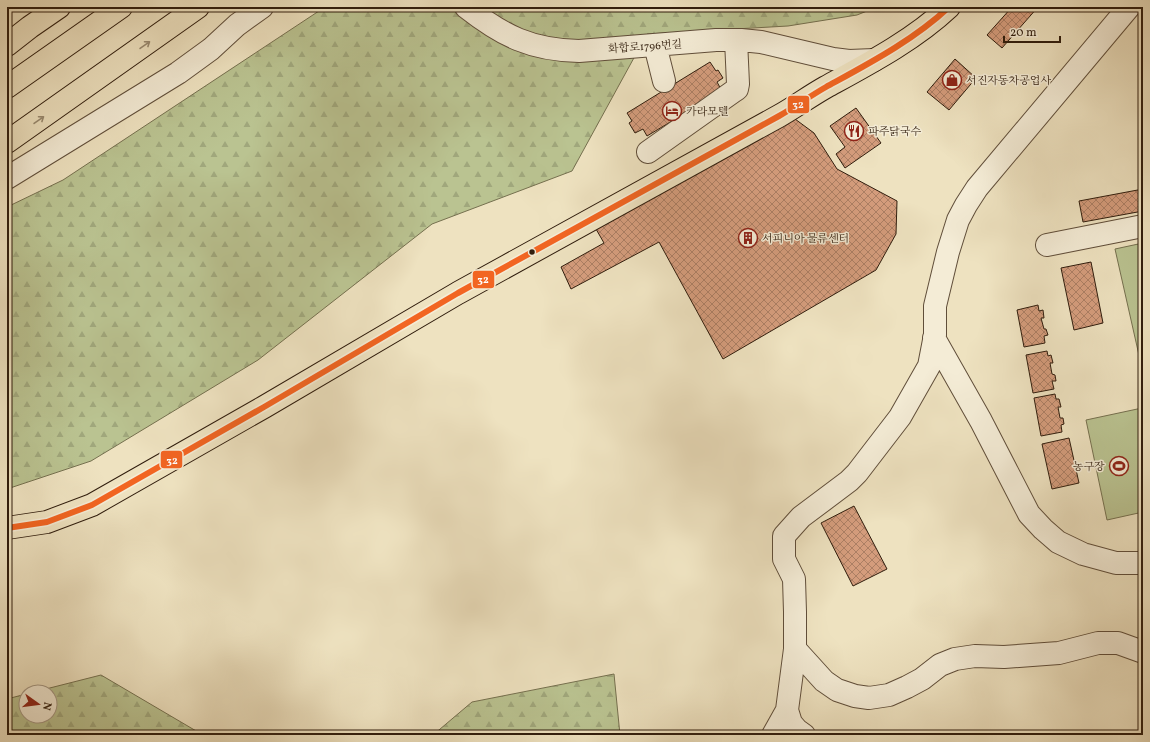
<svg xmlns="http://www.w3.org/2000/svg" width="1150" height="742" font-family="Vollkorn,'Noto Serif KR',serif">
	<defs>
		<pattern id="forest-firs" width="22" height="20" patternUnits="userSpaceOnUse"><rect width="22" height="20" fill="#bac391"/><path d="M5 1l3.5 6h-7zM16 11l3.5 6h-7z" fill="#a0a77c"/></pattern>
		<pattern id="building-cross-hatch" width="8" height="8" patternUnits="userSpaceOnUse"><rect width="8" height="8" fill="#d49c7c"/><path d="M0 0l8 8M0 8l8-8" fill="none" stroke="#ac7f64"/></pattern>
	</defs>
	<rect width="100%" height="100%" fill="#eee2c0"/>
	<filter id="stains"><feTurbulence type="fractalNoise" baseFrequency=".005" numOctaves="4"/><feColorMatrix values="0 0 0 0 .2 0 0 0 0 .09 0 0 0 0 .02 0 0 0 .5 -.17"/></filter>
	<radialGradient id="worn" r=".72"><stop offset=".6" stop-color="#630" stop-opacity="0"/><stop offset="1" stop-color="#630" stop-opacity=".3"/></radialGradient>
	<!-- forest -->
	<path fill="url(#forest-firs)" stroke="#75704f" d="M325 7H877L857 15 788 26 647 34 572 171 432 224 258 360 91 461 7 489V207L63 180Z
		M614 674 620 735H433L472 702Z
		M101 675 203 735H7V699L26 694V716H50V692H34Z"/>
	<!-- pitch -->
	<path fill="#bac391" stroke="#75704f" d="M1143 243V373L1115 249Z
		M1142 408 1143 512 1107 520 1086 420Z"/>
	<!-- building -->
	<path fill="url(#building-cross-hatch)" stroke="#301d0d" d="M1012 7H1038L1002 48 987 35Z
		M955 59 976 78 949 110 927 92Z
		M710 62 716 71 718 70 723 78 717 82 722 91 647 136 643 129 635 133 629 123 632 121 627 113Z
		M856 108 881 143 845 168 836 154 845 147 830 126Z
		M795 119 814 133 837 169 897 201 896 234 876 270 723 359 659 242 571 289 561 267 604 243 596 229Z
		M1143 189V211L1083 222 1079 201Z
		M1091 262 1103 323 1074 330 1061 268Z
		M1038 305 1039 311 1043 310 1044 318H1041L1044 329H1046L1048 335 1044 336 1045 343 1024 347 1017 310Z
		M1047 351 1048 356 1051 355 1053 363H1050L1052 374 1055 375 1056 381H1052L1054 389 1033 393 1026 355Z
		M1055 394 1056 399H1059L1061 407H1058L1060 418H1063L1064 424 1061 425 1062 432 1041 436 1034 398Z
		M1069 438 1079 483 1052 489 1042 444Z
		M854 506 887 569 853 586 821 523Z"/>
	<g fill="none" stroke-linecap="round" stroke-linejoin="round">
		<defs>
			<path id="minor" d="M466 7C503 36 531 50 579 51L716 40H741L761 42 833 59 849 61 874 60
				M1129 7 977 188 966 205 958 220 948 252 935 306V335L929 366 900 417 857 473 849 481 801 517 784 536V559L794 579 795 612V649L824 681 837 690 855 696 869 698 889 695 907 687 922 679 940 665 955 659 975 656 1004 657 1059 653 1098 643H1118L1143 652
				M655 45 664 81
				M648 152 734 91 737 89 738 84 736 40
				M7 178 178 73 211 49 237 25 262 7
				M1047 245 1143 226
				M934 338 981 421 1029 514 1043 529 1058 542 1083 554 1116 563H1143
				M795 649 787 710 791 723 797 730 804 735
				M773 735 787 710"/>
			<path id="major" d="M7 528 47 522 92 505 264 407 458 293 779 116C795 107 810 96 826 87 868 64 914 40 949 7"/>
			<path id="highway" d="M7 45 30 27 59 7
				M7 87 121 7
				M7 142 198 7"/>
		</defs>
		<!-- minor casing -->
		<use href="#minor" stroke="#604e3a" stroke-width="24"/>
		<!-- major casing -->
		<use href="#major" stroke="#301d0d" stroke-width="24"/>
		<!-- highway casing -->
		<use href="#highway" stroke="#301d0d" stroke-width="24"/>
		<!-- minor -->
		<use href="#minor" stroke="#f4ecd6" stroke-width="22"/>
		<!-- major -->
		<use href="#major" stroke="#eee2c0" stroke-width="22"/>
		<!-- highway -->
		<use href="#highway" stroke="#eee2c0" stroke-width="22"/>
		<defs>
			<path id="bus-1" d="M7 528 47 522 92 505 264 407 458 293 779 116C795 107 810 96 826 87 868 64 914 40 949 7"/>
		</defs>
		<!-- bus-1 casing -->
		<use href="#bus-1" stroke="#f4ecd6" stroke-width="9"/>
		<!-- bus-1 -->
		<use href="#bus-1" stroke="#f26522" stroke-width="6"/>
	</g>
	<!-- one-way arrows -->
	<defs><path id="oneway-shaft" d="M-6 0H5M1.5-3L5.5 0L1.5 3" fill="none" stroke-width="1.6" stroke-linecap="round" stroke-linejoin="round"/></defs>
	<g stroke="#98896f">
		<use href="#oneway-shaft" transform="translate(145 45) rotate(-35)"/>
		<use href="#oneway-shaft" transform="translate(39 120) rotate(-35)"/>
	</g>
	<!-- icons -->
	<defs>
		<symbol id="shop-ring" viewBox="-11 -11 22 22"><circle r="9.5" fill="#f4ecd6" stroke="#8f2418" stroke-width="1.5"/><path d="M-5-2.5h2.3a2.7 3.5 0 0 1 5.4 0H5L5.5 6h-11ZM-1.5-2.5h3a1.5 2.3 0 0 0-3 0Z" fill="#8f2418"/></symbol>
		<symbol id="hotel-ring" viewBox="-11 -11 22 22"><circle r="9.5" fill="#f4ecd6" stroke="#8f2418" stroke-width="1.5"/><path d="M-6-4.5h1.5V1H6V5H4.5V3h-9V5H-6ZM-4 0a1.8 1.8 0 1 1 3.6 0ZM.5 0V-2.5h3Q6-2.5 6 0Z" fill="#8f2418"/></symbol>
		<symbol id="restaurant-ring" viewBox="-11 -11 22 22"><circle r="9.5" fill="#f4ecd6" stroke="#8f2418" stroke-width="1.5"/><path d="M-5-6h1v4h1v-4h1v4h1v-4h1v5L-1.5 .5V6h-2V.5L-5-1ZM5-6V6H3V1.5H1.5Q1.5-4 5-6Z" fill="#8f2418"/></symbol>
		<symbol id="building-ring" viewBox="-11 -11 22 22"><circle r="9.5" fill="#f4ecd6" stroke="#8f2418" stroke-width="1.5"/><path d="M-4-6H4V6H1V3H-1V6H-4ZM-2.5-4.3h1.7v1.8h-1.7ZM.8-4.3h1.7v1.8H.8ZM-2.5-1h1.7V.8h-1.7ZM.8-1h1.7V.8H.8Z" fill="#8f2418"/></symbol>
		<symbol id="stadium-ring" viewBox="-11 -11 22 22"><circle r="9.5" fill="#f4ecd6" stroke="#8f2418" stroke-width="1.5"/><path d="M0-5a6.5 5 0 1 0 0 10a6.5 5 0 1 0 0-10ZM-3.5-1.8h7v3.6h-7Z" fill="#8f2418"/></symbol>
	</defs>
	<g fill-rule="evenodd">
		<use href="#shop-ring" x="941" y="69" width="22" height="22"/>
		<use href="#hotel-ring" x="661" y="100" width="22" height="22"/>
		<use href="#restaurant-ring" x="843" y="120" width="22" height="22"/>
		<use href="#building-ring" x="737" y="227" width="22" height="22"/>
		<use href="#stadium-ring" x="1108" y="455" width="22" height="22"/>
	</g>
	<!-- markers -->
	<circle fill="#301d0d" stroke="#f4ecd6" stroke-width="1.5" cx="532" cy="252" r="3.5"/>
	<g text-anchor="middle" stroke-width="3" stroke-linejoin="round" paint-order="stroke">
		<!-- street labels -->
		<g font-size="11" fill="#301d0d" stroke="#f4ecd6">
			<text transform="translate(645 46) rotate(-4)" y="4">화합로1796번길</text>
		</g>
		<!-- poi labels -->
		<g font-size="11" fill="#301d0d" stroke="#f4ecd6" text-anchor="start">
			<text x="966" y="84">서진자동차공업사</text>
			<text x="686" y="115">카라모텔</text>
			<text x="868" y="135">파주닭국수</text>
			<text x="762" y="242">서피니아 물류센터</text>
			<text x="1105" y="470" text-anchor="end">농구장</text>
		</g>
	</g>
	<g stroke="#f4ecd6" stroke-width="1.5">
		<rect x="787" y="95" width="23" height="19" rx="4" fill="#f26522"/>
		<rect x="472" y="270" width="23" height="19" rx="4" fill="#f26522"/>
		<rect x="160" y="450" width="23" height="19" rx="4" fill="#f26522"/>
	</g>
	<g font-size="11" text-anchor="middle" font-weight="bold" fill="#fff">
		<text x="798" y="108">32</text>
		<text x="483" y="283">32</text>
		<text x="172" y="464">32</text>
	</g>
	<!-- margin -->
	<rect width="1150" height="742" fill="none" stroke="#eee2c0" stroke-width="24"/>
	<rect x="8" y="8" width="1134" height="726" fill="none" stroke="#301d0d" stroke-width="2"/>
	<rect x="12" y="12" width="1126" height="718" fill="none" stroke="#301d0d"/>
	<!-- north arrow -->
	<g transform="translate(38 704) rotate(104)"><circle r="19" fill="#f4ecd6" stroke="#a69986"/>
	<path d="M0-3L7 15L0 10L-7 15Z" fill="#8f2418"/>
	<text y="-6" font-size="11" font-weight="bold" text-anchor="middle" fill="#301d0d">N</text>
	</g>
	<!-- scale -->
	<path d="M1004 36v6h56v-6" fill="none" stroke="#301d0d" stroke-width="2"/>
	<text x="1010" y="36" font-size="12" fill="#301d0d" stroke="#f4ecd6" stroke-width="3" paint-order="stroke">20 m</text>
	<rect width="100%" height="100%" filter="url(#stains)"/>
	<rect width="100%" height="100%" fill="url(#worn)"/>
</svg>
